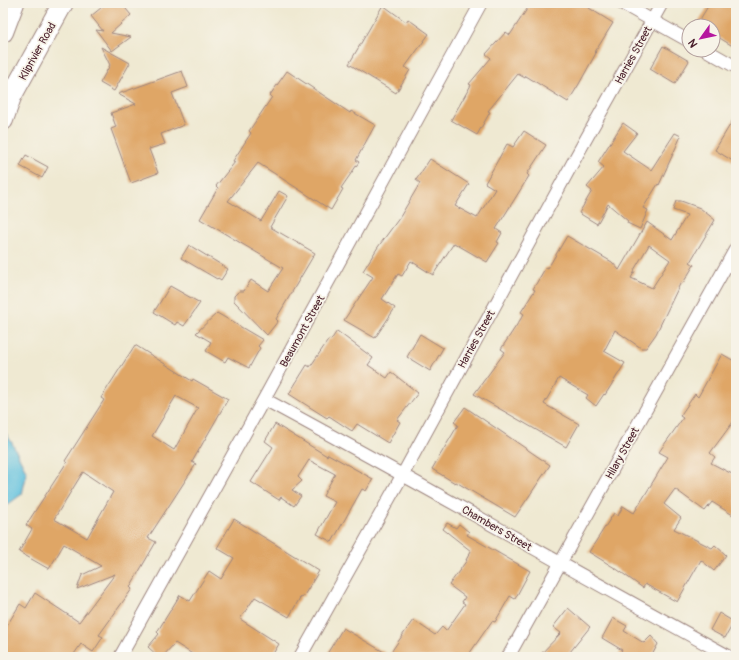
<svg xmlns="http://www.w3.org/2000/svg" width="739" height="660" font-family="Pangolin,sans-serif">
	<rect width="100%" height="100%" fill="#f7f3e8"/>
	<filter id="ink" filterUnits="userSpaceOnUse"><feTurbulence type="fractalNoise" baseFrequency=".025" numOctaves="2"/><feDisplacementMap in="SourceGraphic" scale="8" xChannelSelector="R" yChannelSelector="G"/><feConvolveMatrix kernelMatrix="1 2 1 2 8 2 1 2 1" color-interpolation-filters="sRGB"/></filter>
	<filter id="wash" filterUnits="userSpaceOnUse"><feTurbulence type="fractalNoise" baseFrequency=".012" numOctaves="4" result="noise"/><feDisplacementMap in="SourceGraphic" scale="16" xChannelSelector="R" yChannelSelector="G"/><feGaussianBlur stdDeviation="0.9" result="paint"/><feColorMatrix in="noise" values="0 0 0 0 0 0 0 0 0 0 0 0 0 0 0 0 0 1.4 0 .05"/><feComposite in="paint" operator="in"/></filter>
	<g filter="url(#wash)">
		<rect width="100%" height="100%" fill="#efe9d2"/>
		<!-- water -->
		<path fill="#60c1de" stroke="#557084" d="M3 429 12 443 27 473 22 494 3 508Z"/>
		<g id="blocks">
			<!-- building -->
			<path fill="#dfa666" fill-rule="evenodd" d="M107 3H121L131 15 111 33 131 37 112 51 96 30 103 31 91 16Z
				M531 3H581L613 23 595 52 596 53 579 84 568 102 526 76 525 78 518 74 488 111 490 112 477 135 451 120 471 85 469 84 491 58 486 54 506 32 510 35Z
				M710 3H736V48L713 34V26H696Z
				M383 5 406 22 408 19 429 34 405 67 410 70 396 93 349 64Z
				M663 46 689 61 675 84 650 69Z
				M101 47 130 63 114 91 100 83 110 65Z
				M182 71 188 87 172 93 184 125 161 134 165 144 149 149 158 173 131 183 111 129 116 127 111 113 136 104 118 94Z
				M287 71 350 113 351 111 375 125 356 160 359 162 341 188 343 189 331 210 258 163 228 201 261 221 279 191 288 196 270 227 315 253 276 319 278 321 267 335 234 301V296L239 291H244L251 280 268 291 283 268 200 219 218 188 216 186 235 162 233 161 251 133 249 131 272 97 270 95Z
				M736 115V163L715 150Z
				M623 123 637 133 623 151 651 170 675 133 681 136 659 185 658 184 643 208 648 210 640 229 627 223 628 221 608 204 597 224 579 213 592 191 587 187 604 167 598 162Z
				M524 131 546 145 527 174 529 176 496 229 502 233 497 242 499 243 487 262 454 243 433 275 411 261 402 276 398 274 382 299 395 308 375 338 344 320 373 277 363 271 378 247 400 217 420 183 416 180 430 159 469 184 455 206 477 218 495 189 485 183 507 144 513 147Z
				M26 155 48 167 42 178 20 166Z
				M676 201H681L700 208 715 220 690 262 694 265 683 283 681 282 656 334 646 348H641L615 330 604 351 625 363 605 395 604 394 596 406 586 398 588 395 559 378 544 404 579 424 566 447 474 394 505 352 501 349 524 314 521 312 535 290 533 289 546 267 548 268 567 236 612 262 619 270 647 222 672 240 687 215 673 210ZM649 245 670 260 652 288 631 278 635 271 634 270Z
				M189 245 228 269 221 280 218 278 217 279 181 258Z
				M170 286 200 303 184 326 177 322 175 325 154 312Z
				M217 313 263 340 258 346 260 348 249 368 228 357 225 362 206 351 211 342 196 333Z
				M337 331 373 358 368 365 387 378 391 372 418 393 397 420 400 422 388 443 357 424 352 431 329 416 327 418 289 394 307 365 310 367 329 339 331 340Z
				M420 334 443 348 430 371 407 357Z
				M135 345 192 381 193 379 228 399 192 462 196 464 148 538 156 542 130 587 132 589 99 635 103 637 93 652 81 644 72 657H3V632L20 604 26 608 35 593 79 622 115 574 77 589 82 575 101 566 64 544 49 569 19 552 32 529 26 525 67 462 65 461 104 400 101 398ZM176 396 198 408 174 450 152 436ZM83 472 113 492 87 538 54 519Z
				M722 354 736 362V418L710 453 715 457 711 463 736 476V517L712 502 705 511 675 489 664 504 681 518 674 529 712 548 715 545 726 555 714 571 701 560 677 602 645 584 643 588 618 570 589 552 614 513 618 516 623 506 634 513 668 457 659 452 683 418 680 416 695 394 698 397Z
				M465 407 550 465 515 517 456 482 455 483 432 469 458 425 454 422Z
				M275 424 327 456 328 454 373 479 366 491 362 489 332 542 317 534 335 502 323 496 335 474 309 460 298 477 302 481 292 490 301 496 294 506 281 497 279 500 251 482 273 447 265 441Z
				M234 519 319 571 303 597 301 596 289 617 255 597 240 619 279 644 271 657H197L175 643 162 657H159L148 647 159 634 157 632 180 595 190 601 209 571 221 579 234 558 217 548Z
				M447 523 456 528 459 524 469 532 467 535 530 571 515 599 510 596 495 622 492 621 467 657H325L343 628 389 655 413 620 435 635 442 627 446 631 465 604 462 602 465 597 449 585 467 560H466L471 551 443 529Z
				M568 608 590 627 566 657H538L561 633 553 627Z
				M719 613 734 622 725 638 710 630Z
				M613 618 627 626 624 631 644 643 651 636 658 644 651 657H617L622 650 602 638Z"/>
		</g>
	</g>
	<g filter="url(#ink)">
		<use href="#blocks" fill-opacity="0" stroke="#9c847e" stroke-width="1"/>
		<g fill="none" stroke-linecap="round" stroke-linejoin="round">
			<defs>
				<path id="minor" d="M621 3 689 41
					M706 50 736 67
					M264 399C420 483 574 572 730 657
					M120 657 264 399 481 3
					M300 657 403 474 577 155 662 3
					M508 657 736 248"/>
				<path id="primary" d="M3 32 14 3
					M3 120 11 97 63 3"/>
			</defs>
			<!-- minor casing -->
			<use href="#minor" stroke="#9c847e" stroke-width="14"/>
			<!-- primary casing -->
			<use href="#primary" stroke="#9c847e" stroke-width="22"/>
			<!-- minor -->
			<use href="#minor" stroke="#fff" stroke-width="12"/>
			<!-- primary -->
			<use href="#primary" stroke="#fff" stroke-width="20"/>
		</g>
	</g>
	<g text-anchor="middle" stroke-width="3.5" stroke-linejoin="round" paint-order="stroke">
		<!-- street labels -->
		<g font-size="11" fill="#4a1f2b" stroke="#f7f3e8">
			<text transform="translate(37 51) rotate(-61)" y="4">Kliprivier Road</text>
			<text transform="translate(633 55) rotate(-61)" y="4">Harries Street</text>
			<text transform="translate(302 331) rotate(-61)" y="4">Beaumont Street</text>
			<text transform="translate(476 339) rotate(-61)" y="4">Harries Street</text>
			<text transform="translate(622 453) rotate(-61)" y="4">Hilary Street</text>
			<text transform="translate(497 528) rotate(30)" y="4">Chambers Street</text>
		</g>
	</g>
	<!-- margin -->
	<rect width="739" height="660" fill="none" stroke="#f7f3e8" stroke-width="16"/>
	<!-- north arrow -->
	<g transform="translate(701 38) rotate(237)"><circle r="19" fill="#f7f3e8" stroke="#b29e9c"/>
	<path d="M0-3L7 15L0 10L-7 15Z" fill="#b5179e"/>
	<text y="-6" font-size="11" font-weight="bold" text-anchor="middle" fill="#4a1f2b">N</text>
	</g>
</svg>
